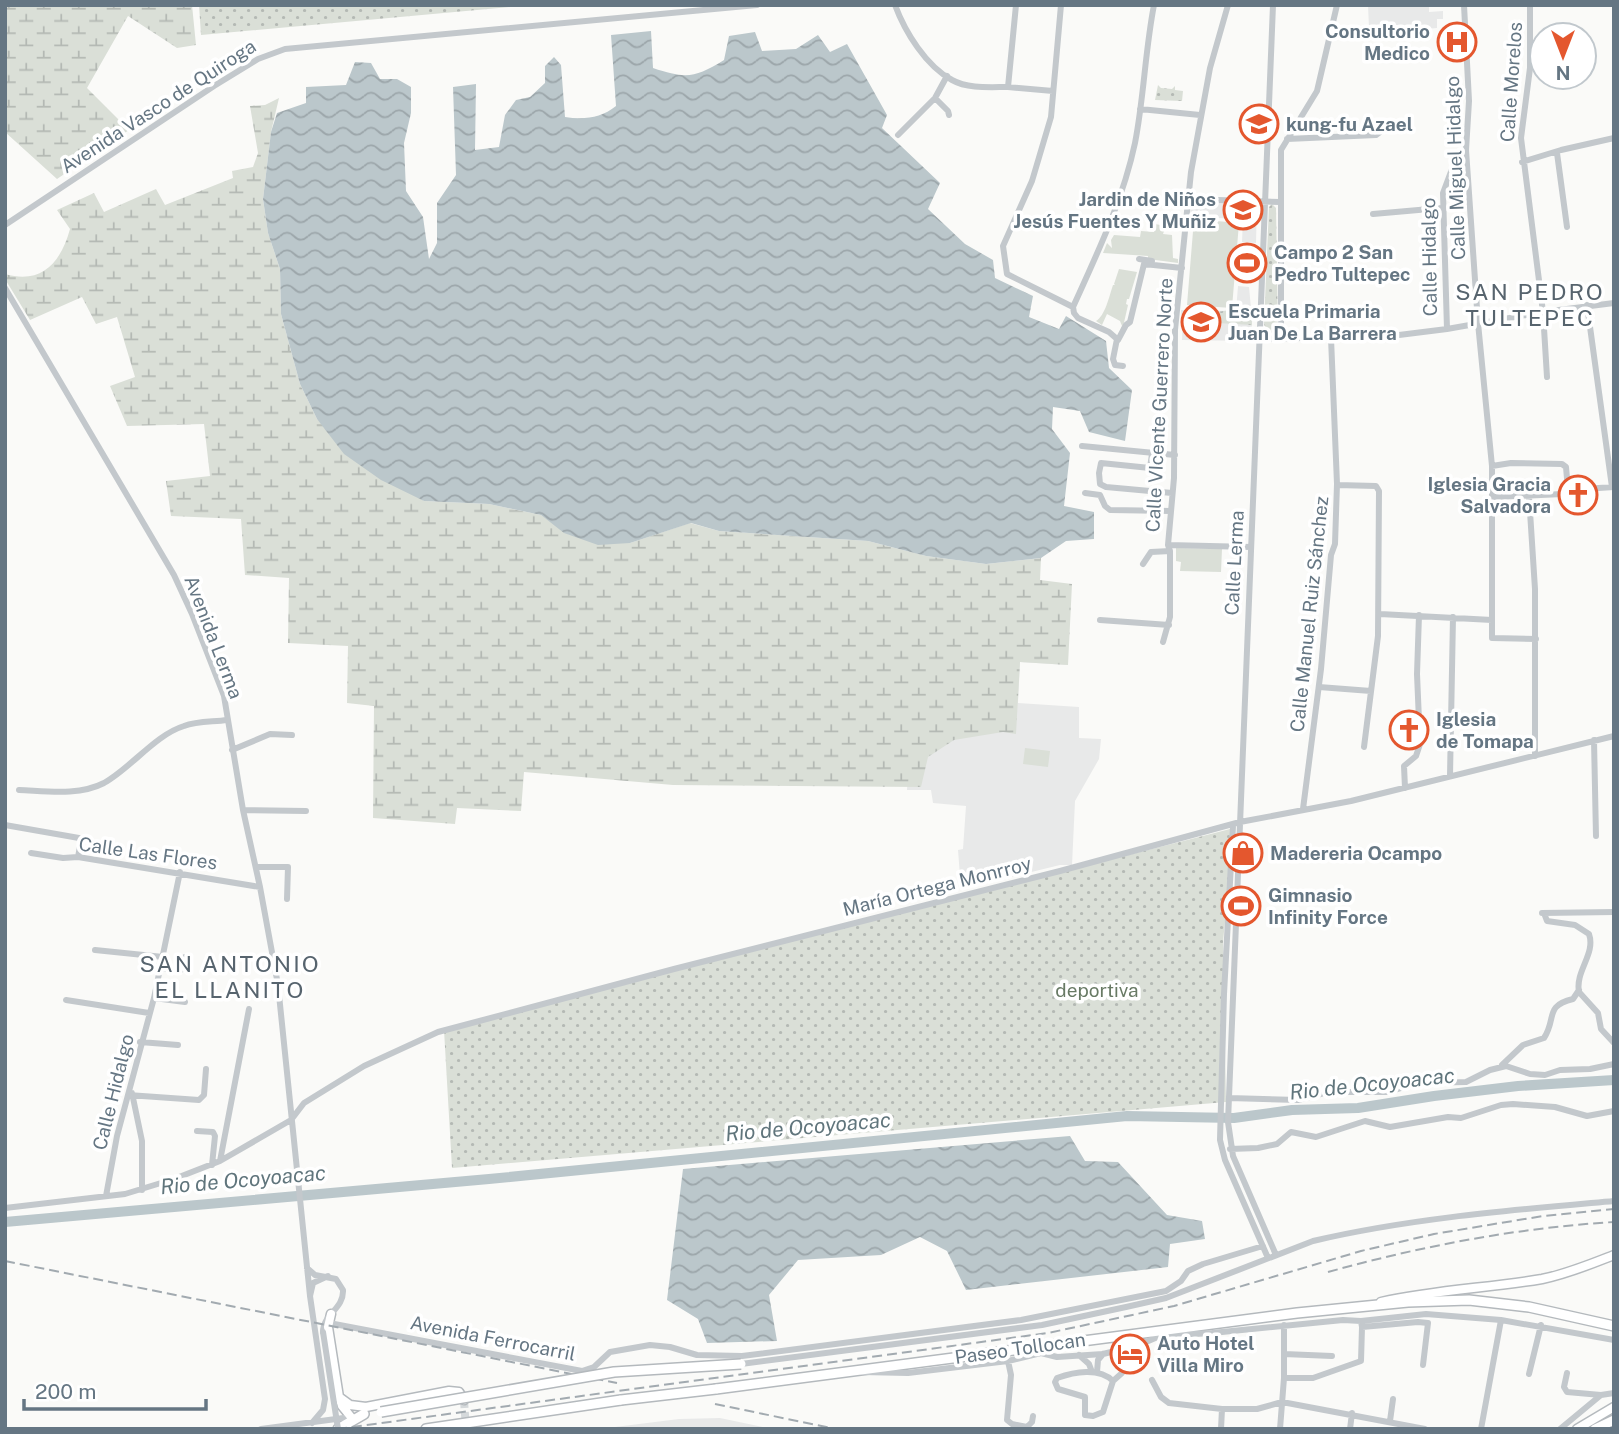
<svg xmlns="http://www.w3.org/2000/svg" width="1619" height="1434" font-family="'Public Sans',sans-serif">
	<defs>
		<pattern id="wetland-marsh" width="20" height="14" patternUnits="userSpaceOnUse" patternTransform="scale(1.75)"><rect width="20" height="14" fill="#dadfd7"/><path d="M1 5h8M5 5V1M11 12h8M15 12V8" fill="none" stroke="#b4b9b4"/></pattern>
		<pattern id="park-dots" width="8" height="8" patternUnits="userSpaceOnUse" patternTransform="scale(1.75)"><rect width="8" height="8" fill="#dadfd7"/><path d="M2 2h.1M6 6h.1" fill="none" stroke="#b4b9b4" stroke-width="1.8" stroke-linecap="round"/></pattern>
		<pattern id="water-waves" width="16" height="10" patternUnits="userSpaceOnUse" patternTransform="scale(1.75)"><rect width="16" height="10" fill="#bbc7cb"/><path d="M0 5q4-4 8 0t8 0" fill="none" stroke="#9ca6aa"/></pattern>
	</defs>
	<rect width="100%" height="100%" fill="#fafaf8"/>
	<!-- built -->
	<path fill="#e8e9e9" d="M1368 5H1429V12L1443 11V19H1437V28L1378 33 1377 28H1369Z
		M1191 202 1257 203 1256 243 1242 242 1243 219 1190 217Z
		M1238 286 1249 287 1252 319V341L1182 340 1183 316 1181 315V310L1236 311Z
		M844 591 1068 665 1020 662 1018 703 1079 707V738L1101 739 1099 759 1075 801 1072 865H1060L961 889 958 850 963 849 966 806 933 803 931 790H907L909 738Z
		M720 1418 773 1429H599L679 1419Z"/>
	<!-- grass -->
	<path fill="#dadfd7" d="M1194 219 1239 223 1232 308 1187 305Z
		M1155 224 1166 226 1163 234 1172 235 1173 258 1178 259V263L1148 259V256L1103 253 1107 243 1112 248 1111 240 1114 235 1140 237 1141 231 1154 232Z
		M1119 269 1137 272 1129 299H1127L1126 304 1128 305 1123 327 1119 333 1122 326 1120 321 1107 314 1102 325 1096 321C1105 316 1109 297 1113 285H1115L1114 284Z
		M1176 548 1222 549 1221 572 1180 571 1181 562 1176 561Z
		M1025 748 1050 751 1048 767 1023 764Z"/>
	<!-- wetland -->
	<path fill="url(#wetland-marsh)" d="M5 5H192L196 45 177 48 128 16 87 88 129 130 57 179 5 132Z
		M279 98 271 132 263 199 268 233 280 269 281 314 300 384 317 419 424 501 489 504 541 515 568 534 630 543 690 523 719 531 868 541 926 556 986 564 1041 558 1040 580 1072 584 1068 665 1020 662 1016 734 1003 732 954 740 928 757 921 787 673 785 524 772 521 811 457 808 455 824 373 818 374 706 347 703 348 646 288 643 289 578 245 575 241 519 171 516 166 481 210 476 204 424 127 426 110 386 135 377 117 317 96 324 82 297 30 320 5 279V274C42 285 61 262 70 229L57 210 94 193 104 212 156 189 165 205 233 178 232 171 253 167 258 153 250 106 265 105Z"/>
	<!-- park -->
	<path fill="url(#park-dots)" d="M199 5H533L201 35Z
		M1158 85 1161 88 1172 89 1175 86V90L1183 91 1182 101 1155 100Z
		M1272 204 1276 208 1278 333C1271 335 1266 330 1264 324L1269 207Z
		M1237 309 1251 310 1252 325 1217 323V312Z
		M1234 828 1223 942 1226 1102 452 1168 444 1030Z"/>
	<!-- water -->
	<path fill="url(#water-waves)" d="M651 31 653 68C686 79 695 78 724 60L729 36 755 32 762 51 796 49 818 35 830 52 847 44 887 115 882 128 940 183 928 209 965 244 993 260 995 278 1033 296 1029 317 1059 329 1066 316 1106 341 1109 368 1132 390 1125 441 1089 432 1080 411 1053 407 1052 429 1070 453 1064 506 1094 512V539L1066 541 1041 558 986 564 926 556 868 541 719 531 691 523 630 543 598 545 564 533 541 515 489 504 424 501 381 480 344 454 317 419 300 384 281 314 280 269 268 233 263 199 271 132 277 113 306 103V87L346 85 355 62 371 63 380 79H397L411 87V113L404 143 406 191 423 217 429 259 437 243V203L456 175 453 87 476 84 475 150 499 147 505 115 516 100 530 97 545 83V66L554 57 561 65 565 117C584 120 601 118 616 106L611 35Z
		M1070 1136 1085 1161 1118 1162 1167 1215 1202 1221 1205 1239 1170 1244 1168 1267 966 1290 947 1251 920 1237 881 1255 798 1260 769 1295 777 1341 707 1343 698 1319 667 1300 683 1169Z"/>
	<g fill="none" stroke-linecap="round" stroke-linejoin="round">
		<!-- river -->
		<path stroke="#bbc7cb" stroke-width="10" d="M5 1222 489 1179 1127 1116 1234 1118 1292 1110 1358 1108 1434 1096 1518 1086 1614 1080"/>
		<!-- major-tunnel -->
		<path stroke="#d5d9db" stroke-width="8" stroke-dasharray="8 4" stroke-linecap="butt" d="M464 1400 466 1429"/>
		<defs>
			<path id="major" d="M1381 1302C1434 1290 1489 1288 1542 1279 1567 1274 1591 1264 1614 1255
				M331 1314 328 1327 339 1397 342 1406 351 1417
				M339 1397 350 1405 366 1407 449 1391 459 1392 464 1400
				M1577 1429 1614 1407"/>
			<path id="highway" d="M716 1389 1297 1313 1408 1302 1469 1300 1529 1307 1614 1326
				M338 1429 364 1414
				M426 1429 621 1400
				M1595 1429 1614 1420"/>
		</defs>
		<!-- major casing -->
		<use href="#major" stroke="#b5babe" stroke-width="11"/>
		<!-- highway casing -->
		<use href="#highway" stroke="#b4b9bd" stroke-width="12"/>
		<!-- minor -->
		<path stroke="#c3c8cc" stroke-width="6" d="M895 5C905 32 926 66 952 80 968 89 990 87 1008 87L1016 5
			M1061 5 1051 117 1032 181 1003 246 1007 274 1073 307
			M1273 5 1228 1122 1233 1156 1276 1255
			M1464 5 1469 101 1466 150 1478 323 1492 466V638L1536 639
			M1530 5V68L1521 138 1543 312 1547 377
			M1008 87 1053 91
			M935 98 948 111 949 115
			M1140 109 1200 115
			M898 135 935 98 947 76
			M1287 139 1376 135 1380 132
			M1557 153 1567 227
			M1522 162 1561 150 1614 138
			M1188 199 1280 202
			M1373 214 1441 208
			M5 225 214 86 258 59 285 49 757 5
			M1139 259 1152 261
			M5 288 174 575 192 614 224 696 243 810 260 887 278 985 310 1296
			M1587 305 1612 487
			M1447 329 1443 193 1452 169 1459 156 1466 150
			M1281 338V150L1317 91 1337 5
			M1260 339 1391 336 1447 329 1543 312 1614 303
			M1118 340 1126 325 1130 322 1144 264 1182 268
			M1123 366 1115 365 1113 359 1117 339 1109 332 1078 318 1074 313 1073 307C1097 254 1123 200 1135 143 1144 97 1145 51 1154 5
			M1082 446 1175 455
			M1152 454 1150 468 1101 463 1099 473 1100 484 1106 487 1172 493
			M1492 466 1511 463 1562 464 1566 467 1568 490
			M1337 485 1376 486 1379 491 1378 636 1364 747
			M1085 493 1100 495 1105 506 1110 510 1171 511
			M1529 496 1535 589V756
			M1493 497 1563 494 1568 490 1614 487
			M1168 545 1251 547
			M1143 564 1151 552 1170 551
			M1380 614 1492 620
			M1100 620 1169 625
			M1163 642 1170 617V551L1168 545 1174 478 1175 330 1191 172 1210 68 1228 5
			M1319 687 1371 691
			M1594 740 1596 836
			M232 750 270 734 292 735
			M1450 776 1453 617
			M1405 788 1404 766 1416 756 1420 744 1417 674 1419 615
			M19 790C46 791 79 796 104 783 131 768 155 735 184 726 197 721 213 722 227 720
			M1303 809 1321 669 1331 555 1335 544 1337 484 1331 338
			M243 810 306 811
			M5 825 79 838 81 841 78 857
			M1233 826 1224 994 1220 1140 1225 1160 1268 1258
			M31 853 63 858 78 857 260 887
			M256 867H288L287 899
			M1542 913 1614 912
			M1544 913 1547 921 1575 925 1589 934C1596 954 1575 971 1579 992L1598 1013 1601 1029 1614 1043
			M95 950 163 957
			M161 968 180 971 183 967 185 957
			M154 998 185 1002
			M66 1000 149 1013
			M140 1042 178 1045
			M1502 1065 1523 1045 1544 1038C1557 1018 1544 1006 1573 999L1579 990
			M132 1093 142 1141V1190
			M128 1095 199 1100 204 1095 206 1069
			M1229 1098 1298 1100 1328 1092H1388L1418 1083 1466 1082 1490 1070 1506 1066 1530 1074 1545 1075 1560 1070 1590 1069 1614 1064
			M197 1131 213 1132 215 1136 212 1165
			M1230 1149 1258 1148 1277 1144 1291 1132 1316 1137 1365 1121 1390 1127 1448 1117 1461 1118 1501 1105 1513 1104 1555 1107 1587 1116 1614 1111
			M220 1161 249 1009
			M106 1196 117 1136 154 998 180 872
			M5 1208 125 1194 174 1179 220 1161 291 1120 304 1103 364 1066 438 1032 674 969 1060 871 1240 822 1351 801 1614 736
			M307 1268 315 1275 336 1279 343 1290C344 1309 323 1314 323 1332
			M1501 1320 1614 1340
			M1361 1321 1426 1314 1501 1320 1481 1429
			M329 1323 582 1371 594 1367 610 1352 650 1345 670 1347 697 1355 742 1356 1021 1320 1166 1291 1181 1281 1188 1271 1203 1264 1263 1246
			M1362 1327 1418 1322 1428 1323 1423 1365
			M1284 1354 1332 1356
			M1079 1355 1089 1364 1092 1372
			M1008 1361 1011 1375 1007 1420 1012 1424 1027 1427 1032 1422 1033 1416
			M741 1364 1042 1325 1126 1307 1166 1298 1313 1241C1411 1218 1514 1210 1614 1201
			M862 1372 908 1373 1008 1361 1041 1353 1057 1357 1103 1354 1139 1345 1160 1336 1212 1333 1343 1320 1361 1321 1362 1327
			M1097 1372 1098 1360 1103 1354
			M1567 1373 1564 1387 1567 1392 1601 1395
			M1529 1374 1541 1325
			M1284 1378H1313L1361 1361 1362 1327
			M1152 1380 1161 1397 1169 1403 1222 1409H1257L1282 1402 1425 1429
			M1113 1381C1099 1367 1074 1372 1057 1378L1055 1382 1058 1389 1085 1397V1415L1093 1416 1103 1412 1113 1381 1122 1373
			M1390 1421 1393 1399
			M312 1423 323 1410 325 1399 310 1296 313 1283 328 1276
			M261 1429 351 1417
			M1221 1429 1222 1409
			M1280 1429 1284 1378V1325
			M1350 1429 1352 1413
			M1560 1429 1601 1395 1614 1393"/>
		<!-- major -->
		<use href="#major" stroke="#fff" stroke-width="8"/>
		<!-- highway -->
		<use href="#highway" stroke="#fff" stroke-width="9"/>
		<!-- rail -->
		<path stroke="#a2aab0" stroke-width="2" stroke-dasharray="10 5" stroke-linecap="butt" d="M5 1261 617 1383
			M1328 1272C1422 1246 1516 1228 1614 1222
			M715 1404 836 1429
			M337 1429 1048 1333 1174 1306 1361 1251 1434 1234 1543 1216 1614 1209"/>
		<defs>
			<path id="highway-bridge" d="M621 1400 716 1389
				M381 1412 614 1372 741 1364"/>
		</defs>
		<!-- highway-bridge casing -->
		<use href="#highway-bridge" stroke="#b4b9bd" stroke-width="12" stroke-linecap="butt"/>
		<!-- minor-bridge -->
		<path stroke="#c3c8cc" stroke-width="6" d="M323 1332 338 1429"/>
		<!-- highway-bridge -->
		<use href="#highway-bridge" stroke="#fff" stroke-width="9"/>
	</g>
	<!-- icons -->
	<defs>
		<symbol id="hospital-ring" viewBox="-11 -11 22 22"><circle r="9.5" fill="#fff" stroke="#e4572e" stroke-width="1.5"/><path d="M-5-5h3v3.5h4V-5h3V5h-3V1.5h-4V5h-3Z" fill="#e4572e"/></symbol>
		<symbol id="school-ring" viewBox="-11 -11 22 22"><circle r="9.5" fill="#fff" stroke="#e4572e" stroke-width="1.5"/><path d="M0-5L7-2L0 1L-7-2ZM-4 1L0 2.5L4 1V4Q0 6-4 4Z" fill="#e4572e"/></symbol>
		<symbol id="stadium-ring" viewBox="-11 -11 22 22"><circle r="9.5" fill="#fff" stroke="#e4572e" stroke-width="1.5"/><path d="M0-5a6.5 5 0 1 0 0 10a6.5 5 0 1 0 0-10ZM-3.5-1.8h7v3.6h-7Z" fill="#e4572e"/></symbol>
		<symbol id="church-ring" viewBox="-11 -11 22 22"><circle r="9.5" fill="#fff" stroke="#e4572e" stroke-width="1.5"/><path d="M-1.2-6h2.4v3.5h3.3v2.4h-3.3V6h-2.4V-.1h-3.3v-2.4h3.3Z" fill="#e4572e"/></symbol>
		<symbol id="shop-ring" viewBox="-11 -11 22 22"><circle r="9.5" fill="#fff" stroke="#e4572e" stroke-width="1.5"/><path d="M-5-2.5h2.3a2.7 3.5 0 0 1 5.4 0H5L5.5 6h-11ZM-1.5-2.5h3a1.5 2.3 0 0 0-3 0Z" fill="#e4572e"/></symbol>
		<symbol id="hotel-ring" viewBox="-11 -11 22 22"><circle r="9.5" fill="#fff" stroke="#e4572e" stroke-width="1.5"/><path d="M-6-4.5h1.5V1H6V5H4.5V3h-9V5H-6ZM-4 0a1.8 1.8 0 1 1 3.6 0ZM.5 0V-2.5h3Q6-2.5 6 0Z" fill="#e4572e"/></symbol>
	</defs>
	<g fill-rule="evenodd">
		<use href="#hospital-ring" x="1435" y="20" width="44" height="44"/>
		<use href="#school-ring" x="1237" y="102" width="44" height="44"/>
		<use href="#school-ring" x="1221" y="188" width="44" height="44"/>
		<use href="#stadium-ring" x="1225" y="241" width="44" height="44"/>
		<use href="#school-ring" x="1179" y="300" width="44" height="44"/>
		<use href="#church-ring" x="1556" y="473" width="44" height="44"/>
		<use href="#church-ring" x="1387" y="708" width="44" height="44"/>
		<use href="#shop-ring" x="1221" y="831" width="44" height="44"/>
		<use href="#stadium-ring" x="1219" y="884" width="44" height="44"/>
		<use href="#hotel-ring" x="1108" y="1332" width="44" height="44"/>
	</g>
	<g text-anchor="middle" stroke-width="7" stroke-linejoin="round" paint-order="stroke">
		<!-- poi labels -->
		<g font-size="19" font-weight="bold" fill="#657683" stroke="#fff" text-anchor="start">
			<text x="1430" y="38" text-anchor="end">Consultorio<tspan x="1430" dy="22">Medico</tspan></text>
			<text x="1286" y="131">kung-fu Azael</text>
			<text x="1216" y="206" text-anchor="end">Jardin de Niños<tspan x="1216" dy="22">Jesús Fuentes Y Muñiz</tspan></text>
			<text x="1274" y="259">Campo 2 San<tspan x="1274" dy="22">Pedro Tultepec</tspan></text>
			<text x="1228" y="318">Escuela Primaria<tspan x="1228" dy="22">Juan De La Barrera</tspan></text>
			<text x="1551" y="491" text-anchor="end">Iglesia Gracia<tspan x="1551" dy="22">Salvadora</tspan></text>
			<text x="1436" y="726">Iglesia<tspan x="1436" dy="22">de Tomapa</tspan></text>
			<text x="1270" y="860">Madereria Ocampo</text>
			<text x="1268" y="902">Gimnasio<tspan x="1268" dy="22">Infinity Force</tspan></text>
			<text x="1157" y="1350">Auto Hotel<tspan x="1157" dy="22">Villa Miro</tspan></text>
		</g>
		<!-- street labels -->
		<g font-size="19" fill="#657683" stroke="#fff">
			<text transform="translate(1511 82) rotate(-86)" y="7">Calle Morelos</text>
			<text transform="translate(158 106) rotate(-33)" y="7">Avenida Vasco de Quiroga</text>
			<text transform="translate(1455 168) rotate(-92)" y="7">Calle Miguel Hidalgo</text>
			<text transform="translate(1429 257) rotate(-91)" y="7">Calle Hidalgo</text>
			<text transform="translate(1159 405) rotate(-87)" y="7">Calle VIcente Guerrero Norte</text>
			<text transform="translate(1234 563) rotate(-87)" y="7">Calle Lerma</text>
			<text transform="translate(1309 614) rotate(-84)" y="7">Calle Manuel Ruiz Sánchez</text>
			<text transform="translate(214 637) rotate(69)" y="7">Avenida Lerma</text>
			<text transform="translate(148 853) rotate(8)" y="7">Calle Las Flores</text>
			<text transform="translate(937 886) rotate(-14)" y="7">María Ortega Monrroy</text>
			<text transform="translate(113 1092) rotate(-76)" y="7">Calle Hidalgo</text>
			<text transform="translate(493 1338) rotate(11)" y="7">Avenida Ferrocarril</text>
			<text transform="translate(1020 1348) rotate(-8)" y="7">Paseo Tollocan</text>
		</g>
		<!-- park labels -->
		<g font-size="19" fill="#687a64" stroke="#fff">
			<text x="1097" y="997">deportiva</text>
		</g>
		<!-- water labels -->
		<g font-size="21" font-style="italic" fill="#60757c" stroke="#fff">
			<text transform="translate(1372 1084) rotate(-6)" y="7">Rio de Ocoyoacac</text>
			<text transform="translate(808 1127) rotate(-5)" y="7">Rio de Ocoyoacac</text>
			<text transform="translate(243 1180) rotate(-5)" y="7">Rio de Ocoyoacac</text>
		</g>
		<!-- quarter labels -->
		<g font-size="23" letter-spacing="2" fill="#57646e" stroke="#fff">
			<text x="1530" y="300">SAN PEDRO<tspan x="1530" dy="26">TULTEPEC</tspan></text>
			<text x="230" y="972">SAN ANTONIO<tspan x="230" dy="26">EL LLANITO</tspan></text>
		</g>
	</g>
	<!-- border -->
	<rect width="1619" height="1434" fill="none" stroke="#657683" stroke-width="14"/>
	<!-- north arrow -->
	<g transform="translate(1563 56) rotate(180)"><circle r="33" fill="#ffffff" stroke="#c1c8cd" stroke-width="2"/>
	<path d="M0-5L12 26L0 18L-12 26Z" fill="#e4572e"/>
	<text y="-10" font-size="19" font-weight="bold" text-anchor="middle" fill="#657683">N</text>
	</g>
	<!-- scale -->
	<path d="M24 1399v10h182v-10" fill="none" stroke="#657683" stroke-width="3.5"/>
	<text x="35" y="1399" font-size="21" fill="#657683" stroke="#ffffff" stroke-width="5" paint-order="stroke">200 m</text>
</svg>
